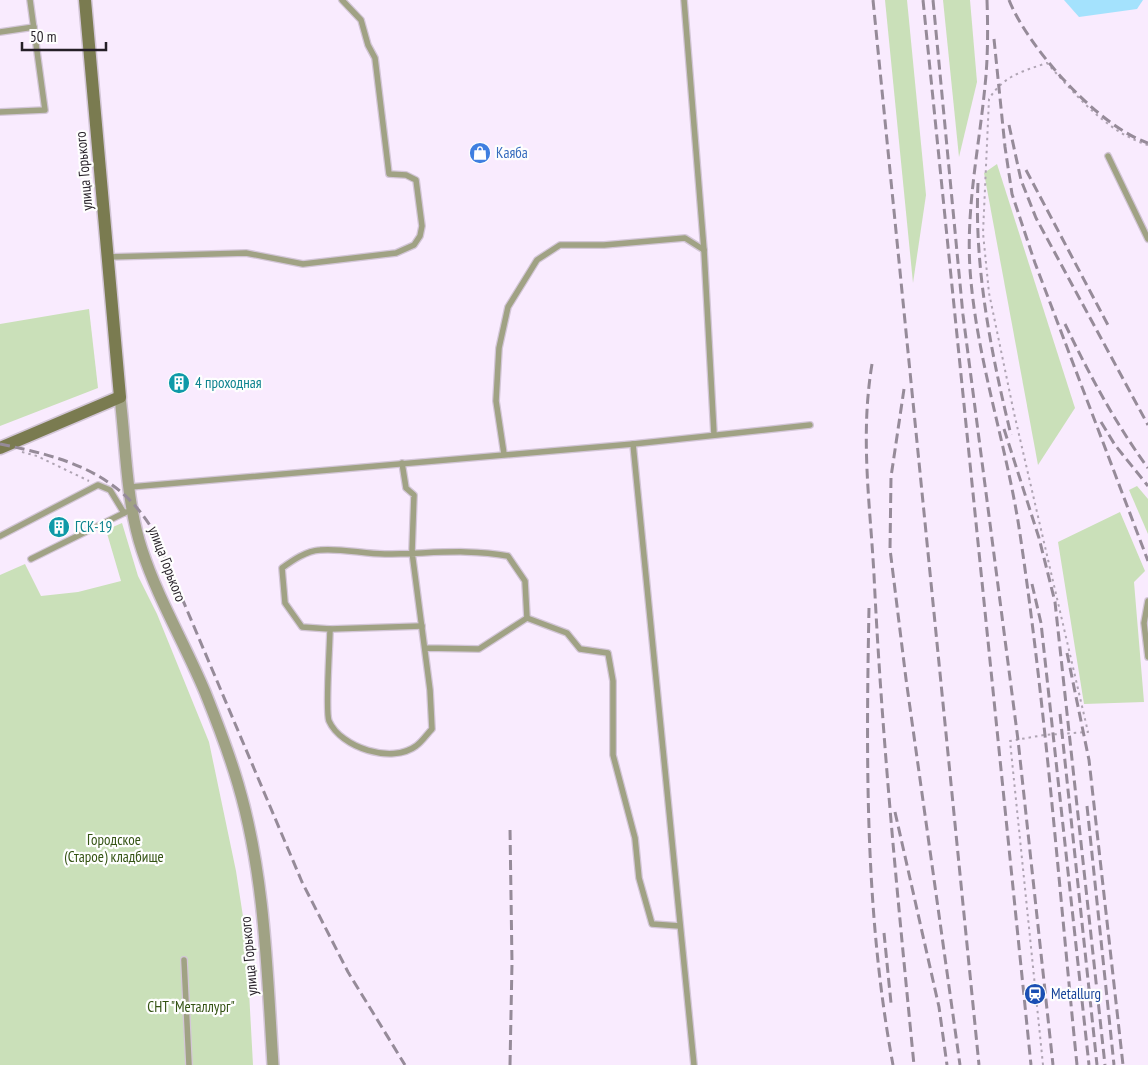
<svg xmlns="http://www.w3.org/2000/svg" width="1148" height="1065" viewBox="0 0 1148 1065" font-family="'PT Sans Narrow',sans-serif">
<rect width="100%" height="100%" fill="#f9ebfe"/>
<g fill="#cae0b9">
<path d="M885 0H907L926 195 913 283Z"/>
<path d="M943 0H970L977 82 959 157Z"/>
<path d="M997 164 1075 408 1038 465 984 173Z"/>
<path d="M89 309 98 388 0 426V324Z"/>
<path d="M1137 486 1148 499V534L1129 490Z"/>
<path d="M1120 512 1145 571 1134 582 1144 702 1084 704 1058 542Z"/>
<path d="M122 523 138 576 157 614 209 742 236 871 246 936 253 1065H0V575L25 564 41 596 78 592 121 581 106 530Z"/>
</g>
<path fill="#a4e2fd" d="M1064 0H1143L1137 9 1079 17Z"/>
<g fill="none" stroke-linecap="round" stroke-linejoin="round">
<g stroke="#d3c6d7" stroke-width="8">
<g id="lane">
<path d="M684 0 704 250 714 434"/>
<path d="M0 32 34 27"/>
<path d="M0 112 45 110 30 0"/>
<path d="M1108 156 1148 239"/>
<path d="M108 257 246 253 303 264 396 253 414 245 420 236 422 226 416 180 406 175 389 174 375 58 368 45 361 20 342 0"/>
<path d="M633 444 694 1065"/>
<path d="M504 454 496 401 499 348 508 307 537 260 560 245H604L685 238 704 250"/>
<path d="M402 463 406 488 414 495 412 552 430 690 432 729C427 734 422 742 416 746 392 764 341 748 329 721 325 712 330 644 330 629L302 627 285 603 282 568C293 560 306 551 320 550 341 548 364 554 385 554 426 554 468 548 508 556L525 581 527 618 479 649 425 648"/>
<path d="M130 487 633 444 810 425"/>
<path d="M0 536 98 485 110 490 124 513"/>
<path d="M31 559 126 512"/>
<path d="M1148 601 1144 623 1148 657"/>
<path d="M527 618 567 633 580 649 608 653 613 681V755L635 838 639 878 652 924 680 926"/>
<path d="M330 629 422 626"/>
<path d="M184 960 189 1065"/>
</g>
</g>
<g stroke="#d3c6d7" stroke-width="14">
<path id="street" d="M120 397C126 447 126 502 142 550 158 599 185 644 205 692 217 722 229 753 238 784 265 875 267 971 273 1065"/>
</g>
<g stroke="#d3c6d7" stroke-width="15">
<path id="secondary" d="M0 448 120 397 85 0"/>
</g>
<g stroke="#afa4b3" stroke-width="2" stroke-dasharray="2.5 4" stroke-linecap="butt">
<path d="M22 452 37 456 89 481"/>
<path d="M1043 1065 1010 741 1044 735 1088 732 1014 413 989 293 983 233 989 99C1003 76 1023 71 1047 63 1076 95 1106 132 1148 145"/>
</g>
<use href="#lane" stroke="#a0a284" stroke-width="5.5"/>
<use href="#street" stroke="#a0a284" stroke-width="11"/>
<use href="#secondary" stroke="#7a7b50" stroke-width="12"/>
<g stroke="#968b99" stroke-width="3" stroke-dasharray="10 5" stroke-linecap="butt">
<path d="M873 0 979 1065"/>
<path d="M923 0 1031 1065"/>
<path d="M933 0 963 315 1018 740 1053 1065"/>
<path d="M987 0C988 29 988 57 985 86 979 148 966 207 970 269 976 359 1007 445 1020 534 1046 710 1059 888 1077 1065"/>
<path d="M1009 0C1028 48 1099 127 1148 143"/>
<path d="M994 39 1005 147 1012 194 1035 263 1148 561"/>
<path d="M1009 125 1021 180 1036 218 1148 425"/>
<path d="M1026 170 1109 327"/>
<path d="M978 183C974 267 991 353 1011 435"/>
<path d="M1065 324C1089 374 1115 423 1148 468"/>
<path d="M872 364C860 437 870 502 874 575 882 740 898 901 914 1065"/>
<path d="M904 389 891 477 890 549 906 679 960 1065"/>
<path d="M1101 422 1115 445 1148 486"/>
<path d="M1004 429 1039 538 1055 602 1105 1065"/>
<path d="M0 444C64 457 119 472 154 532L302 882 348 972 405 1065"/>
<path d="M1032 584 1041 623 1089 1065"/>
<path d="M869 608C866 760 865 915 893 1065"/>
<path d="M1067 653 1089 760 1123 1065"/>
<path d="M1060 714 1097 1065"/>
<path d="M1087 806 1114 1065"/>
<path d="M895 812 939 1007 947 1065"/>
<path d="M884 933 891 1003"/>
<path d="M510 1065 512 963 510 828"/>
</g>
</g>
<defs>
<g id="shop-disc" transform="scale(1.125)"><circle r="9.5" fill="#3f7fe0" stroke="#fefefe"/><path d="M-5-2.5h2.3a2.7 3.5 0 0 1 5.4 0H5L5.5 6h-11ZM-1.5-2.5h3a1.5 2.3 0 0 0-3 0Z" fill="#fff"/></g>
<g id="building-disc" transform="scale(1.125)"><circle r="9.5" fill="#0f9aa8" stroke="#fefefe"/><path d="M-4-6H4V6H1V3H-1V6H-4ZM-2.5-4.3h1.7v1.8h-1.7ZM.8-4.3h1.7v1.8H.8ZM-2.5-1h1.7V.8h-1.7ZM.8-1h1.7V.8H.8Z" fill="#fff"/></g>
<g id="station-disc" transform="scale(1.125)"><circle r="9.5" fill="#1a4fb4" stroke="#fefefe"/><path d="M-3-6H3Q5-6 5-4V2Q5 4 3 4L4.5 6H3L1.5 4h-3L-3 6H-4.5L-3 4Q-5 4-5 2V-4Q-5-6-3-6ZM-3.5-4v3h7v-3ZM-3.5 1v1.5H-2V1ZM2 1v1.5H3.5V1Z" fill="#fff"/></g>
</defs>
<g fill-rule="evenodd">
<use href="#shop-disc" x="480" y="153"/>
<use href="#building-disc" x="179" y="383"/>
<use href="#building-disc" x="59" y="527"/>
<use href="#station-disc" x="1035" y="994"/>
</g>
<g text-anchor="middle" stroke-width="4.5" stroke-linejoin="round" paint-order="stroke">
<g font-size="15" fill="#366cbe" stroke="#fefefe" text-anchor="start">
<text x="496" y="158">Каяба</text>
</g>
<g font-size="15" fill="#251f27" stroke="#fefefe">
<text transform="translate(84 171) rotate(-95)" y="5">улица Горького</text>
<text transform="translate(167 564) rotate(69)" y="5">улица Горького</text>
<text transform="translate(249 956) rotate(-95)" y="5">улица Горького</text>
</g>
<g font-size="15" fill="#0d838f" stroke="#fefefe" text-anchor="start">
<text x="195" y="388">4 проходная</text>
<text x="75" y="532">ГСК-19</text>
</g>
<g font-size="15" fill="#345313" stroke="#fefefe">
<text x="114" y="845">Городское<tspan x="114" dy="17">(Старое) кладбище</tspan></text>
<text x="191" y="1012">СНТ "Металлург"</text>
</g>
<g font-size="15" fill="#164399" stroke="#fefefe" text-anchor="start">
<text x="1051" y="999">Metallurg</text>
</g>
</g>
<path d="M22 42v8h84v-8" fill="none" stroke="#251f27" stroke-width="2.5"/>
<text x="30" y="42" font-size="15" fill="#251f27" stroke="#fefefe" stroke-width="4" paint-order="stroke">50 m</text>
</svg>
